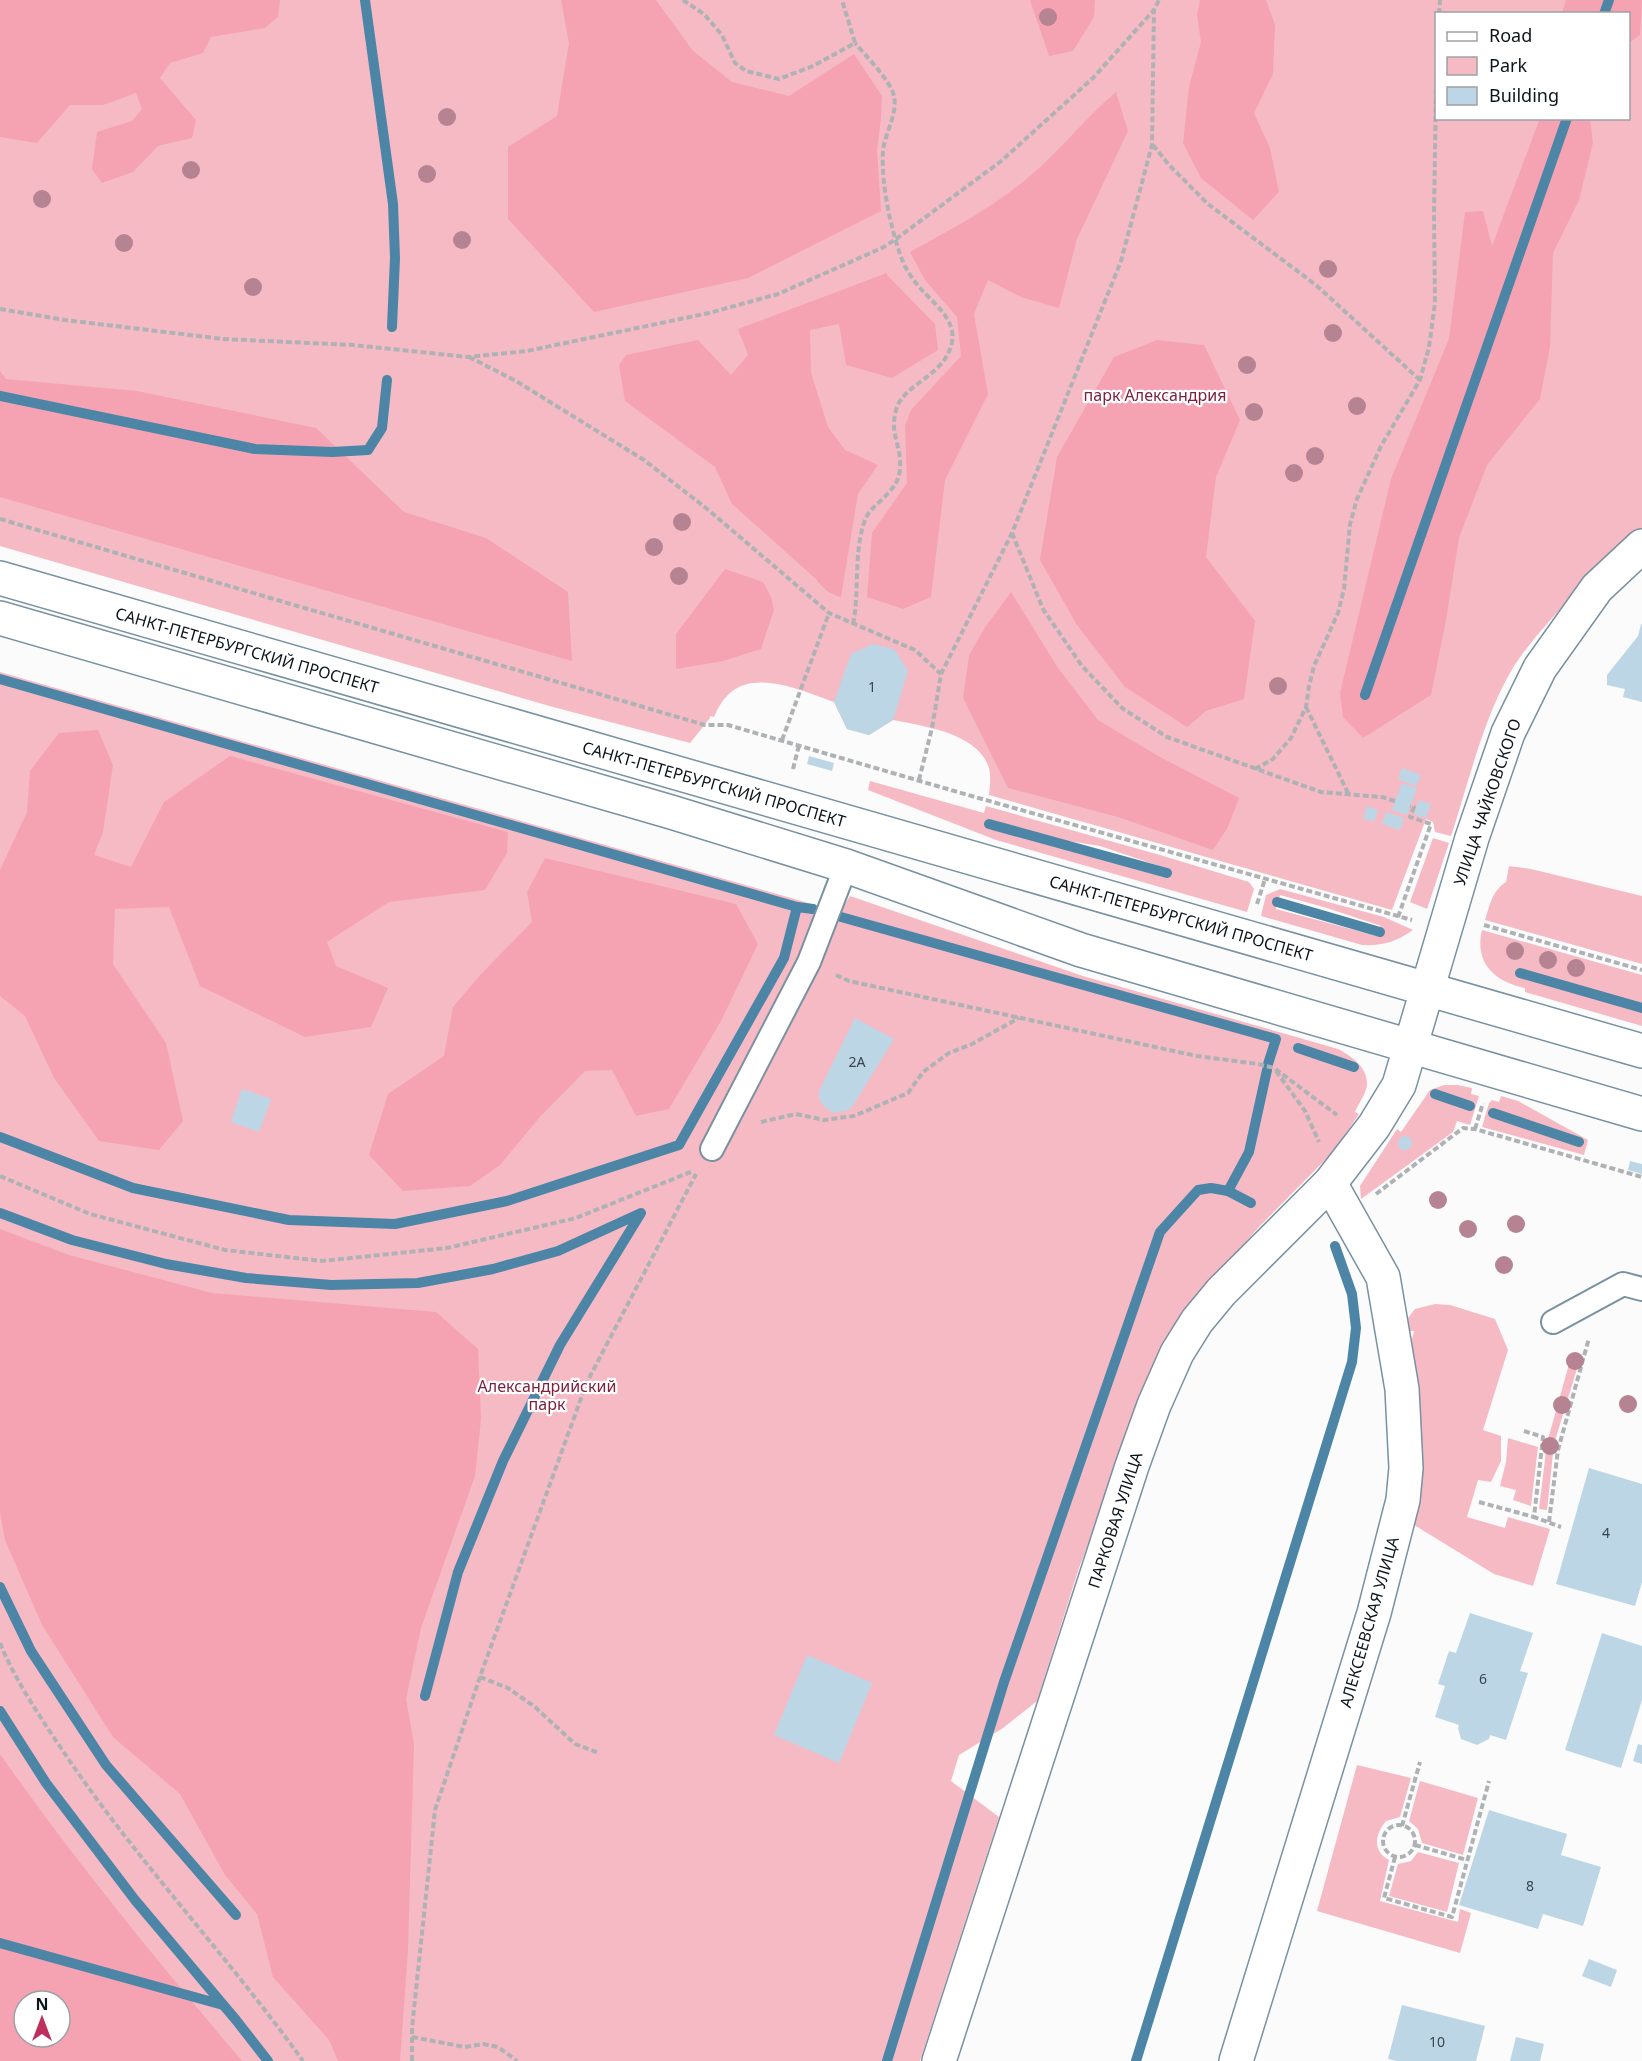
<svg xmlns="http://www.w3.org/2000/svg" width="1642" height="2061" viewBox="0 0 1642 2061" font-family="'Noto Sans',sans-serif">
<rect width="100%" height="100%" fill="#fbfbfb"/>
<g fill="#f6bac5" fill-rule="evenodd">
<path d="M0 0H1642V532C1600 569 1557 608 1523 653 1487 701 1470 779 1451 836L1435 832 1433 822 1426 819 1392 910 989 795C990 787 991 776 989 768 978 733 923 726 893 720L869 735 847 729 834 702C806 692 756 669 730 693 722 700 718 708 714 717L710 716V718L690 743 553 707 0 546ZM1436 14H1628V118H1436Z"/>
<path d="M0 672 840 912 850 896 1083 976 1338 1049C1351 1056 1368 1067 1367 1085 1366 1094 1358 1104 1355 1112L1359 1114 1334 1151 1258 1228 1185 1311 1163 1346 1079 1568 1037 1701 1003 1728 959 1755 951 1781 999 1817 920 2061H0ZM24 2001H60V2037H24Z"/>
<path d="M870 781 984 813 986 806 1160 855 1249 882 1254 889 1247 912 996 840 868 790ZM990 822 1049 838 1100 846 1168 869 1166 877 989 827Z"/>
<path d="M1433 838 1449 843 1427 909 1410 902Z"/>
<path d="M1509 866 1531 869 1642 896V964L1485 920C1490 905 1492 891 1506 882Z"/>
<path d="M1280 889 1384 917 1413 930C1396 942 1382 946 1362 945L1261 916 1266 895ZM1280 895 1327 908 1381 926 1377 936 1276 909Z"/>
<path d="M1482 930 1642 975V1007L1521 972 1519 974 1642 1010V1026L1525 992V988C1495 982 1474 963 1482 930Z"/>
<path d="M1444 1085H1457L1472 1088 1471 1094 1479 1096 1470 1125 1457 1121 1453 1132 1361 1199 1360 1186 1397 1129 1401 1132 1430 1090Z"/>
<path d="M1501 1096 1518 1101 1588 1140 1584 1155 1482 1127 1489 1103 1492 1100 1499 1102ZM1494 1111 1579 1140 1578 1144 1492 1116Z"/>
<path d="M1435 1304 1450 1305 1495 1319 1508 1350 1483 1430 1501 1436V1461L1491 1482 1478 1480 1467 1517 1505 1528 1508 1517 1550 1529 1533 1586 1494 1574 1411 1523 1419 1469 1420 1417 1408 1356 1414 1331H1409L1408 1318 1415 1309Z"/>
<path d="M1571 1357 1580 1359 1554 1444 1547 1510 1539 1509 1547 1443Z"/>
<path d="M1508 1438 1538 1447 1531 1506 1513 1500 1516 1490 1500 1486 1506 1462Z"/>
<path d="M1357 1765 1411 1778 1400 1817 1386 1821C1375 1834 1372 1851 1389 1860L1380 1901 1458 1922 1460 1909 1471 1913 1460 1953 1317 1911Z"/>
<path d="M1420 1781 1478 1798 1463 1855 1422 1843 1418 1829 1409 1821Z"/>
<path d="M1418 1852 1459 1863 1447 1912 1389 1896 1398 1864 1411 1861Z"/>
</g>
<g fill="#f5a3b3" fill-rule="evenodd">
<path d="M0 0H280L278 17 265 28 211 37 203 53 170 63 160 78 196 120 192 138 158 146 133 172 102 183 92 169 97 132 132 121 142 109 136 93 103 105H70L37 143 0 137Z"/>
<path d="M561 0H656L693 51 732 82 789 96 854 54 882 96 881 119 877 150 881 211 748 278 594 312 508 219V147L557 116 569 43Z"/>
<path d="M1030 0H1095L1094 17 1073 51 1049 56Z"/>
<path d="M1200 0H1266L1275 25 1273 74 1254 113 1270 148 1279 192 1253 220 1201 178 1183 143 1189 87 1201 42 1197 15Z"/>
<path d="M1566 0H1642L1640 35 1629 43 1628 14 1562 13Z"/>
<path d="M1116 92 1128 131 1077 239 1059 308 1021 297 988 280 974 314 988 394 945 480 931 597 903 609 867 597 872 533 907 483 905 426 911 410 961 356 957 317 925 280 910 252C952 229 994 207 1030 176 1061 150 1085 118 1116 92Z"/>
<path d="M1540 118 1590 119 1593 143 1579 200 1553 253 1550 347 1540 399 1487 465 1459 538 1446 620 1431 695 1363 738 1343 717 1340 693 1391 479 1449 339 1465 212 1483 211 1492 246Z"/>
<path d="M887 273V275L935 324 938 350 892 378 846 365 839 324 810 330 811 373 828 427 845 450 878 465 858 494 841 597C831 595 822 588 816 579L732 504 715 467 625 401 619 365 626 355 698 340 731 375 748 355 738 329Z"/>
<path d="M1157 340 1204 345 1240 420 1216 477 1206 557 1255 621 1244 699 1206 711 1187 727 1125 687 1077 625 1040 560 1057 457 1114 357Z"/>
<path d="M0 371 6 379 137 391 316 428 404 512 486 538 568 592 572 661 0 497Z"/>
<path d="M725 569 763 582 771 597 774 610 761 649 723 661 676 669V634Z"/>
<path d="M1011 592 1058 668 1098 720 1160 757 1239 798 1228 827 1213 850 1118 817 1008 788 963 698 969 655 986 626Z"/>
<path d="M98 730 113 765 103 832 94 855 131 867 164 802 230 756 508 832 507 853 485 890 389 902 327 942 336 966 388 988 371 1027 305 1037 200 986 169 907 115 909 113 964 166 1043 183 1121 159 1150 99 1141 54 1078 25 1016 0 996V870L27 812 30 771 59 733Z"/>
<path d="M545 858 736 904 758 944 721 1021 669 1109 636 1116 612 1070 585 1071 539 1118 500 1165 470 1186 403 1191 369 1155 388 1094 444 1056 453 1007 481 974 532 922 527 892Z"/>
<path d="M0 1229 69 1255 212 1293 436 1312 478 1349 481 1419 475 1476 421 1628 406 1699 414 1744 408 1950 400 2061H338L329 2040 273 1977 257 1914 225 1875 180 1794 113 1737 42 1625 5 1540 0 1512Z"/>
<path d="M0 1754C75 1861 158 1962 242 2061H0ZM24 2001H60V2037H24Z"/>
</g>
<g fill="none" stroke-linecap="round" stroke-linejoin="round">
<g stroke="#4c85a5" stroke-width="10">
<path d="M365 0 393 204 395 258 392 327"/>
<path d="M1604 14 1609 0"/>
<path d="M0 396 255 449 332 452 368 450 382 428 387 380"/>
<path d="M0 679 797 907 813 909"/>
<path d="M1365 695 1567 118"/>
<path d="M989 824 1167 873"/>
<path d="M1277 902 1380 932"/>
<path d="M841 917 1276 1039 1268 1064"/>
<path d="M1520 973 1642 1008"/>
<path d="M1298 1048 1354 1067"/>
<path d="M1435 1094 1470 1106"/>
<path d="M1493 1113 1579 1142"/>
<path d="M0 1137 133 1188 289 1220 395 1224 507 1201 679 1145 784 958 797 907"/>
<path d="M1228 1191 1251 1203"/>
<path d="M0 1213 72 1240 166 1264 246 1278 331 1285 418 1283 493 1269 558 1251 641 1213 560 1345 503 1461 458 1572 425 1696"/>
<path d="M0 1587 31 1651 106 1765 236 1915"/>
<path d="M0 1711 46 1783 135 1900 236 2020 268 2061"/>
<path d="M0 1943 223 2005"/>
<path d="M887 2061 1004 1682 1160 1232 1198 1190 1211 1188 1228 1191 1249 1152 1267 1070"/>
<path d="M1136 2061 1352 1362 1356 1328 1352 1294 1335 1246"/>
</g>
</g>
<g fill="#bcd6e6">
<path d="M1641 624H1642V702L1623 697 1625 689 1607 685V675L1638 636Z"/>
<path d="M873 644 894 649 908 671 893 720 869 735 847 729 834 702 851 654Z"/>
<path d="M809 756 834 763 832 771 807 764Z"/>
<path d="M1402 768 1421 775 1416 786 1398 779Z"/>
<path d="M1402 783 1417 788 1407 815 1392 810Z"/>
<path d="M1419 800 1431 804 1426 818 1414 814Z"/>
<path d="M1367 806 1378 810 1374 822 1363 818Z"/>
<path d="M1386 812 1404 818 1400 830 1382 824Z"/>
<path d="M855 1018 894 1039 854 1104 849 1110 834 1113 827 1109 822 1104 819 1098V1091Z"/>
<path d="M242 1089 271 1099 259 1132 231 1122Z"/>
<circle cx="1405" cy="1143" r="7"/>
<path d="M1630 1161 1642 1164V1174L1628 1170Z"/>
<path d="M1589 1468 1642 1484V1582L1635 1606 1556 1584Z"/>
<path d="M1470 1613 1533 1633 1520 1671 1528 1673 1506 1740 1490 1735 1489 1739 1477 1745 1461 1739 1458 1728 1459 1725 1435 1717 1445 1686 1438 1684 1449 1651 1456 1653Z"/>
<path d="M1602 1633 1642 1646V1700L1621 1768 1565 1750Z"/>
<path d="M807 1655 872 1683 839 1763 774 1735Z"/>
<path d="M1638 1744 1642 1745V1764L1633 1761Z"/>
<path d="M1489 1810 1567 1834 1561 1855 1601 1867 1583 1926 1543 1914 1538 1929 1459 1905Z"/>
<path d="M1589 1959 1617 1970 1611 1987 1582 1976Z"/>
<path d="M1402 2005 1485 2026 1476 2061H1397L1388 2059Z"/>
<path d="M1516 2037 1544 2044 1540 2061H1510Z"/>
</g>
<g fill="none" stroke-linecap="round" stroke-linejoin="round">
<g stroke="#7991a0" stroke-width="26">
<g id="service">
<path d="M712 1149 809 962 846 866"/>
<path d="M1553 1322 1623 1284 1642 1289"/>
</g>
</g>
<g stroke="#7991a0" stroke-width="36">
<g id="minor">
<path d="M939 2061 1132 1466 1154 1405 1177 1353 1197 1321 1221 1292 1330 1183 1374 1126 1399 1085 1472 838 1508 733 1540 668 1597 588 1642 546"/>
<path d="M1236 2061 1374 1613 1403 1500 1406 1468 1402 1389 1383 1277 1330 1183"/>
</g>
</g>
<g stroke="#7991a0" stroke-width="36">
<g id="primary">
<path d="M0 578 1642 1051"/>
<path d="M0 618 671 812 846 866 1081 950 1642 1114"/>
</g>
</g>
<g stroke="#afb2b4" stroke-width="4" stroke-dasharray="6 3" stroke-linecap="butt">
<path d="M683 0 704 14 722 35 735 63 746 71 779 79 813 66 855 43 842 0"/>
<path d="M1439 14 1440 0"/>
<path d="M1153 145 1169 165 1208 204 1316 285 1420 380"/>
<path d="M0 309 65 320 223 339 353 345 468 357 527 351 709 313 778 294 882 248 896 239 1000 162 1093 78 1154 10"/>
<path d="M469 357 516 381 644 460 706 508 829 613 915 650 941 674"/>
<path d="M0 519 705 725H728L968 795 1412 920"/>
<path d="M1012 533 1043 609 1082 666 1122 708 1167 737 1321 792 1382 797 1395 801"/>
<path d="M853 624C860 590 853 553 865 520 871 503 898 494 900 469 902 445 888 433 897 407 906 383 946 375 952 342 956 319 934 304 921 289 912 279 904 267 900 254 890 225 881 182 883 151 885 131 901 110 892 90 884 74 866 56 855 43"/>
<path d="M1306 707 1349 795"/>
<path d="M782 740 829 613"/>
<path d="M793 769 799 745"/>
<path d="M1255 769 1273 759 1291 738 1306 707 1309 686 1314 666 1338 613 1344 589 1350 524 1357 499 1381 446 1420 380 1429 347 1435 303 1434 214 1436 90"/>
<path d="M919 780 932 728 941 674 1012 533 1121 261 1152 145 1154 10 1159 0"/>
<path d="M1257 904 1265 879"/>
<path d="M1398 917 1431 824 1410 817 1414 807 1410 806"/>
<path d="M1484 925 1642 970"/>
<path d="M836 975 849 981 1197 1056 1258 1064 1274 1068 1337 1115"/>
<path d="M1276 1071 1305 1111 1319 1142"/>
<path d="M761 1122 796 1114 824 1120 854 1116 908 1093 923 1072 949 1053 972 1044 1019 1018"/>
<path d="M1475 1129 1483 1103"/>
<path d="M0 1176 90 1214 225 1250 322 1261 447 1248 576 1218 693 1171"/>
<path d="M1376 1194 1463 1128 1475 1129 1642 1177"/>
<path d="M1524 1431 1543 1437 1534 1517 1561 1527"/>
<path d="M1479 1502 1534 1517"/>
<path d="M1549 1522 1558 1450 1589 1338"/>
<path d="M0 1643C16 1683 45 1724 69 1760 141 1865 229 1958 303 2061"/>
<path d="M480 1677 508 1688 535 1707 575 1744 599 1753"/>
<circle cx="1399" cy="1841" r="16"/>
<path d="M1402 1826 1420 1762"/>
<path d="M1415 1845 1467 1860"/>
<path d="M1395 1857 1384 1898 1452 1917 1489 1781"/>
<path d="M412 2037 465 2047 483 2044 498 2047 517 2061"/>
<path d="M412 2061V2028L435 1810 482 1671 587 1382 696 1174"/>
</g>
<use href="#service" stroke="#fff" stroke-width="22"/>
<use href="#minor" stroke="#fff" stroke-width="33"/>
<use href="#primary" stroke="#fff" stroke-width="33"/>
</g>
<g fill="#b68392">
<circle cx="1048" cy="17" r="9"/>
<circle cx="447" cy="117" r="9"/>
<circle cx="191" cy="170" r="9"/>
<circle cx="427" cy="174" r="9"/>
<circle cx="42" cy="199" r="9"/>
<circle cx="462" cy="240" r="9"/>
<circle cx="124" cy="243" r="9"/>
<circle cx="1328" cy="269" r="9"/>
<circle cx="253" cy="287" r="9"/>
<circle cx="1333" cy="333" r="9"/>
<circle cx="1247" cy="365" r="9"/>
<circle cx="1357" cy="406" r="9"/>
<circle cx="1254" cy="412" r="9"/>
<circle cx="1315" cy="456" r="9"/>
<circle cx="1294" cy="473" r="9"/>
<circle cx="682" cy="522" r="9"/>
<circle cx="654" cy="547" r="9"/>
<circle cx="679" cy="576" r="9"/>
<circle cx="1278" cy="686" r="9"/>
<circle cx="1515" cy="951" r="9"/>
<circle cx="1548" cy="960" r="9"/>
<circle cx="1576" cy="968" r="9"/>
<circle cx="1438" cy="1200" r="9"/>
<circle cx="1516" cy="1224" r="9"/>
<circle cx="1468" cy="1229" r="9"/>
<circle cx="1504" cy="1265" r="9"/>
<circle cx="1575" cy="1361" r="9"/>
<circle cx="1628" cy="1404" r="9"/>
<circle cx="1562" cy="1405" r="9"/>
<circle cx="1550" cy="1446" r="9"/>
</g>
<g text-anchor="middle" stroke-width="4.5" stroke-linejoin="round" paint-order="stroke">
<g font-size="14" fill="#38454e">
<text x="872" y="692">1</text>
<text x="857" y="1067">2А</text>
<text x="1606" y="1538">4</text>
<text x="1483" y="1684">6</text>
<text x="1530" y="1891">8</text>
<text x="1437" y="2047">10</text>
</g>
<g font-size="16" fill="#7e213d" stroke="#fff">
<text x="1155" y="401">парк Александрия</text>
<text x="547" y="1392">Александрийский<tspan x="547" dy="18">парк</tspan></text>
</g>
<g font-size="16" fill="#0c151b" stroke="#fff">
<text transform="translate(247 650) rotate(16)" y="6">САНКТ-ПЕТЕРБУРГСКИЙ ПРОСПЕКТ</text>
<text transform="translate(714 784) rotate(16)" y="6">САНКТ-ПЕТЕРБУРГСКИЙ ПРОСПЕКТ</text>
<text transform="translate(1487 802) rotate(-71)" y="6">УЛИЦА ЧАЙКОВСКОГО</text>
<text transform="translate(1181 918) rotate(16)" y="6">САНКТ-ПЕТЕРБУРГСКИЙ ПРОСПЕКТ</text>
<text transform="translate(1115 1520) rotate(-72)" y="6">ПАРКОВАЯ УЛИЦА</text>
<text transform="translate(1369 1622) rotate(-74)" y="6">АЛЕКСЕЕВСКАЯ УЛИЦА</text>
</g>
</g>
<rect x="1435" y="12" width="195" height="108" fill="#ffffff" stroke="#9ea1a4" stroke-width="1.5"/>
<rect x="1447" y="32" width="30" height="9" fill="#ffffff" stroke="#9ea1a4" stroke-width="1.5"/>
<text x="1489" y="42" font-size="18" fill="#0c151b">Road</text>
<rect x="1447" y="57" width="30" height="18" fill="#f6bac5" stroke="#9ea1a4" stroke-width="1.5"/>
<text x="1489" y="72" font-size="18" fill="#0c151b">Park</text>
<rect x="1447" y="87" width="30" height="18" fill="#bcd6e6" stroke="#9ea1a4" stroke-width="1.5"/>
<text x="1489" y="102" font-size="18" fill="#0c151b">Building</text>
<g transform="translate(42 2019)"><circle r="28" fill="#ffffff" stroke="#9ea1a4" stroke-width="1.5"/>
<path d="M0-4.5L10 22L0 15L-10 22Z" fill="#be2f5d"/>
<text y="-9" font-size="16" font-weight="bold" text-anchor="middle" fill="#0c151b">N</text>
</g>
</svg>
